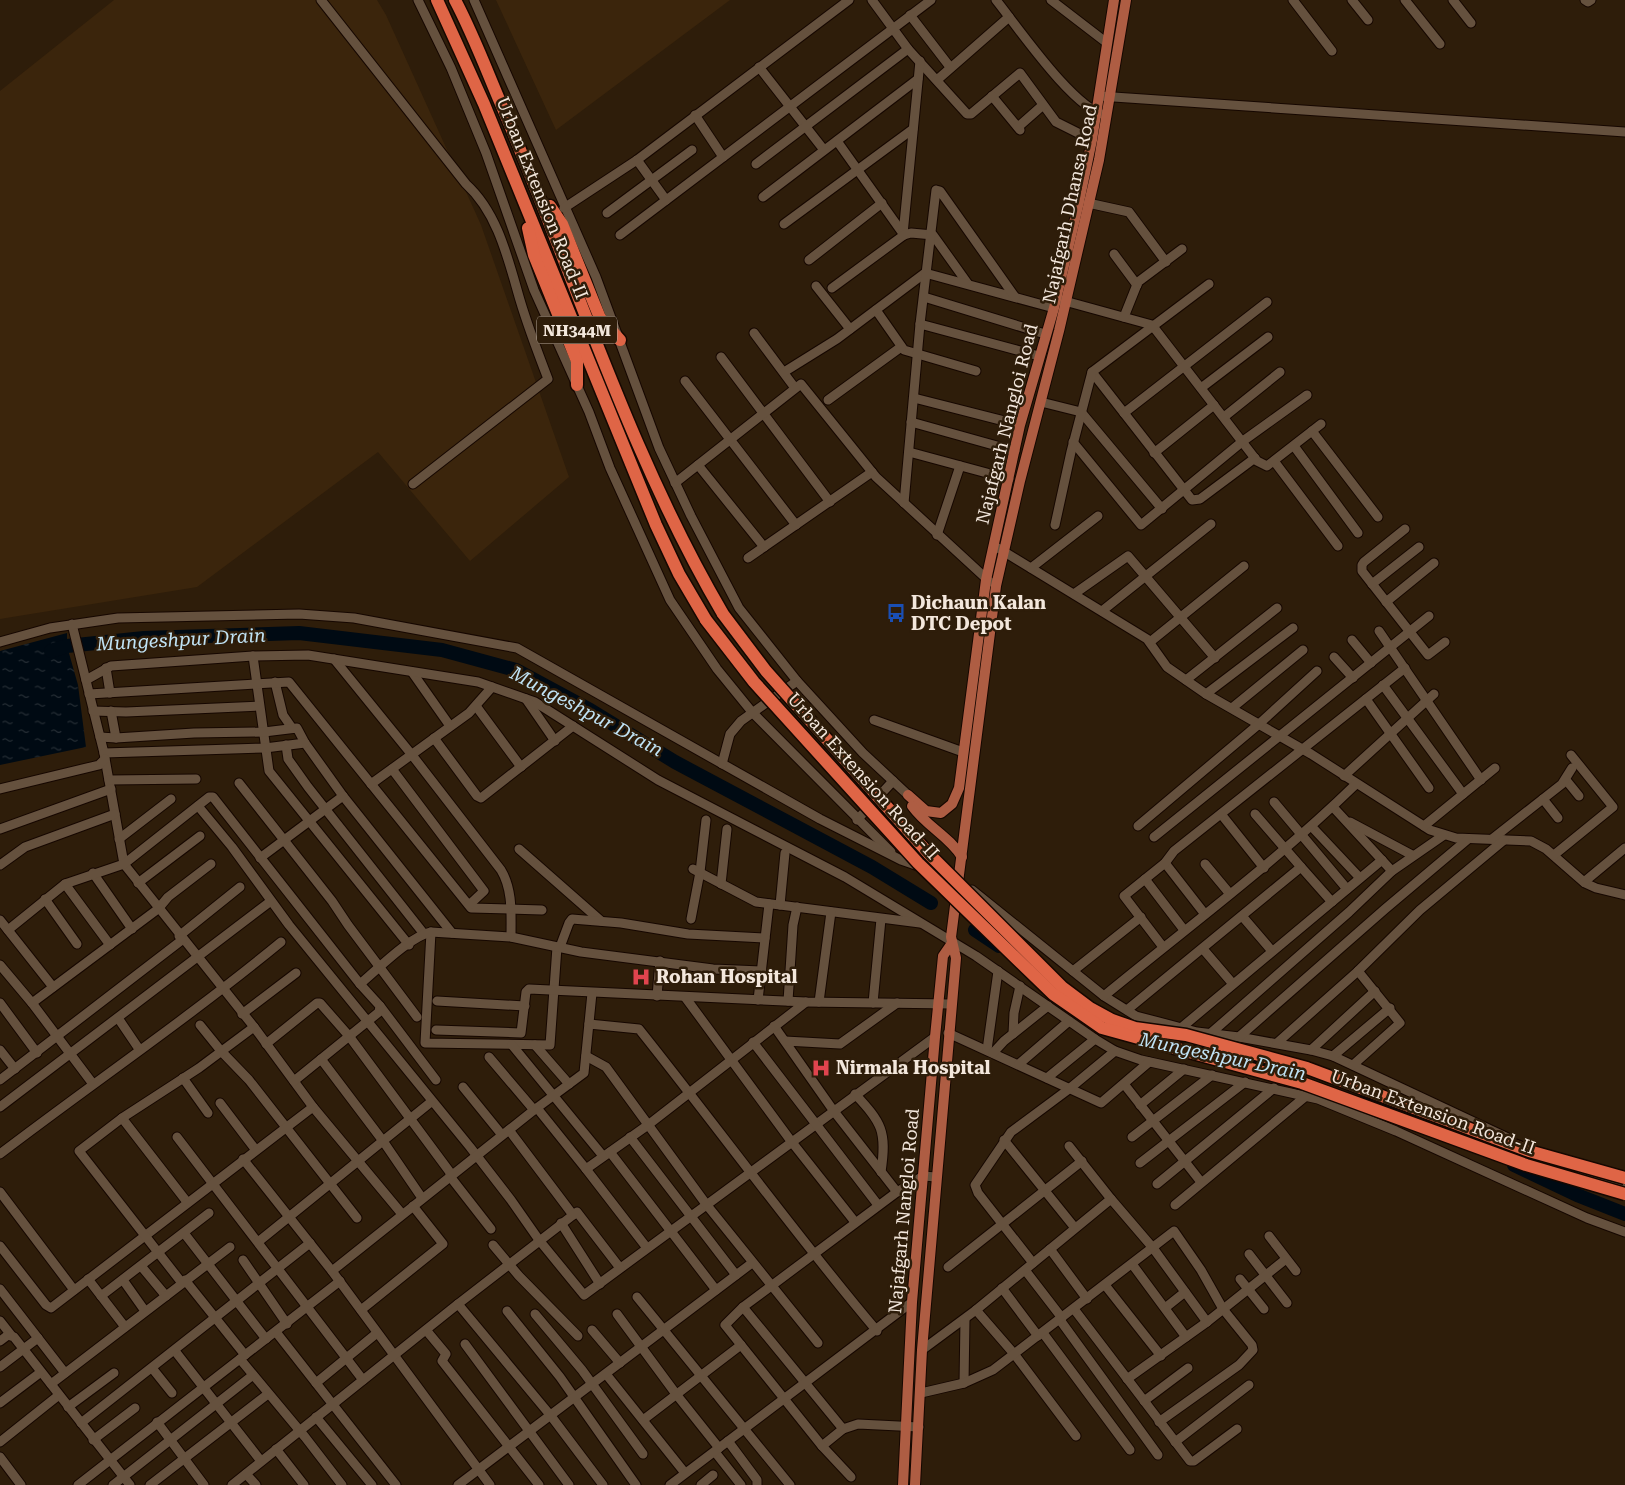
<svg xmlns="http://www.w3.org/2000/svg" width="1625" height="1485" viewBox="0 0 1625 1485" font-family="'Roboto Serif',serif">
<defs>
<pattern id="water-ripples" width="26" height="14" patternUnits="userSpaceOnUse" patternTransform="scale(1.25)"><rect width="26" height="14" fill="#000a13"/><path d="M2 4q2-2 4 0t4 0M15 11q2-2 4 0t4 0" fill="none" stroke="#262e35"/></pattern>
</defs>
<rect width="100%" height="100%" fill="#2e1d0a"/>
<g fill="#3b250c">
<path d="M114 0H377L386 15 481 225 569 477 470 561 378 452 197 587 0 619V91Z"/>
<path d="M496 0H730L556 130Z"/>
</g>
<path fill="url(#water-ripples)" d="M67 633V646L78 685 86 747 0 765V651Z"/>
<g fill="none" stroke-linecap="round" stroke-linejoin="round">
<g stroke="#000a13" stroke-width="14">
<path d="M51 651 67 646 144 638 299 633 442 650 516 670 590 710 675 762 872 867 931 903"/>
<path d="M975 930 999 946"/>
<path d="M1199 1050 1269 1062"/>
<path d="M1367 1095 1422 1122"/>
<path d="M1514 1165 1577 1195 1625 1214"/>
</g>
<g stroke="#160700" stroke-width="11">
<g id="minor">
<path d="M321 0 466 184C498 213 508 259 520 300 528 327 538 353 548 379L413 484"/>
<path d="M418 0 451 68 486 153 534 290 589 412 610 468 670 600 717 669 752 712 891 852"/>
<path d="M474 0 596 277 659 448 691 516 739 608 797 681 863 753 908 795"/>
<path d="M872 0 908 49 967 114H971L1020 73 1056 122 1092 140"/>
<path d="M996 0C1017 26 1075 111 1106 115"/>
<path d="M1051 0 1107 43"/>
<path d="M1293 0 1332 51"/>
<path d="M1352 0 1368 20"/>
<path d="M1405 0 1440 44"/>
<path d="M1453 0 1471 23"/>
<path d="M1585 0 1588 2 1591 0"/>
<path d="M910 15 950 67"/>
<path d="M759 67 824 150"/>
<path d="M937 80 1009 17"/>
<path d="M992 96 1020 130"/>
<path d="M1099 96 1625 132"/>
<path d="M695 115 723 157"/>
<path d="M1018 127 1043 105"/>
<path d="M837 141 904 235"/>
<path d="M637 160 666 200"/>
<path d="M756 164 908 49"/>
<path d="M763 197 918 79"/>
<path d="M1088 203 1129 212 1166 262"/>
<path d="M564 208 637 160 849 0"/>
<path d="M607 213 692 150"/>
<path d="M784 224 913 129"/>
<path d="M903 234 920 61"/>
<path d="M620 235 931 0"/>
<path d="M1114 254 1137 285"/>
<path d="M809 260 882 203"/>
<path d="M816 286 850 329"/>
<path d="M832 288 904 235 911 233 933 235 968 284"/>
<path d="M924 297 1045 334"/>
<path d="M1061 300 1152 325 1257 461 1267 466 1321 424"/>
<path d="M876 310 904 350 976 371"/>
<path d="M1124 317 1138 282 1182 249"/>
<path d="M920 324 1039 356"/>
<path d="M754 333 795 388"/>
<path d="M721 357 830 502"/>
<path d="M784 372 837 339 925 273 1054 308"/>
<path d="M1092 372 1192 500 1200 499 1255 458"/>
<path d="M685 381 796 525"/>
<path d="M1201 388 1268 337"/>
<path d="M914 398 1020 425"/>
<path d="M828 400 901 347"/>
<path d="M1041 402 1081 412 1162 509"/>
<path d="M1124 413 1267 302"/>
<path d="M1224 417 1280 372"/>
<path d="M911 422 1015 451"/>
<path d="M1312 431 1378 517"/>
<path d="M1073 442 1141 525 1243 441 1307 395"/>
<path d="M1294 446 1358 533"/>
<path d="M909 452 1009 479"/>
<path d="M1154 453 1214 405"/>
<path d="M1274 461 1338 546"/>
<path d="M698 465 764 547"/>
<path d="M675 483 801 384 876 477 990 582"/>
<path d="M904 503 920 324 936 190 940 191 1015 297"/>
<path d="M1055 525 1071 452 1092 372 1209 284"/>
<path d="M1405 529 1364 562 1362 565V571L1428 655 1445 642"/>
<path d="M937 535 960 466"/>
<path d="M998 548 1147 639 1167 667 1206 694 1311 754 1430 830 1456 838 1531 841 1546 849 1585 883 1596 888 1625 895"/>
<path d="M748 558 872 472"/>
<path d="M1031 568 1098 516"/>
<path d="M1372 584 1419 547"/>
<path d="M1074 594 1128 556 1215 658"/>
<path d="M1386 602 1434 563"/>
<path d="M1102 611 1211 524"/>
<path d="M72 624 104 753 124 864 254 1027 313 1107 402 1214"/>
<path d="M1379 631 1481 780"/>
<path d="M1352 640 1371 663"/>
<path d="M0 642 50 628 118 618 299 614 354 618 517 648 820 819 901 860 950 877"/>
<path d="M1150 642 1244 566"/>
<path d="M253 656 269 771 409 945"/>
<path d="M1334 657 1353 678"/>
<path d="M334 659 412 755 501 870C513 890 511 914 511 937"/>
<path d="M106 668 110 693"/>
<path d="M412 672 450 726"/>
<path d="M86 680 111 666 253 656 308 655 478 682 535 702 658 780 845 877 976 956 1095 1039 1115 1051 1141 1060 1318 1099 1396 1131 1587 1218 1625 1232"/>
<path d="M1186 680 1277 608"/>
<path d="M275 682 283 715 292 728"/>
<path d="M1383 685 1463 794"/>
<path d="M89 694 289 682 471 908 542 910"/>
<path d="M1206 694 1293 628"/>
<path d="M526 699 555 741"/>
<path d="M1366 699 1429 788"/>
<path d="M476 706 521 767"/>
<path d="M1232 708 1303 650"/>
<path d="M93 711 126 712 259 706"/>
<path d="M111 711 116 738"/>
<path d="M874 720 963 752"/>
<path d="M100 737 116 738 194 733 264 732 297 728 305 743 343 796 452 933"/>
<path d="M434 738 477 796 481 798 573 726"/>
<path d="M286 745 288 759 308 787 424 934"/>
<path d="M104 753 265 748 305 743"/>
<path d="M722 764 730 734 741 721 797 681"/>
<path d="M392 769 484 891 469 905"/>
<path d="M1344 776 1434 694"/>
<path d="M109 780 196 779"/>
<path d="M1566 780 1579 796"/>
<path d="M239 783 332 901 348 925 417 1017"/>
<path d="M371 784 469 713 492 687"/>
<path d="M0 789 99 765 105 759"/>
<path d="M1543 799 1558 818"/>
<path d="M1274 802 1347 889"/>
<path d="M198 806 232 847 289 925 470 1147 511 1200 539 1240 584 1295 935 1037"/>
<path d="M1333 807 1392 871"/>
<path d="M1221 814 1264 868"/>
<path d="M857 820 893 781"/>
<path d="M1350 822 1412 855"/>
<path d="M1138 826 1259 724 1317 671"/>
<path d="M1424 826 1495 768"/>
<path d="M1312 827 1360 878"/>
<path d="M0 829 111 789"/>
<path d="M1154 837 1429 616"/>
<path d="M119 839 171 799"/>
<path d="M1492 839 1562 784 1572 768"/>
<path d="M519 849 601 921"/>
<path d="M1554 855 1613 807 1571 755"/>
<path d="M260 858 343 796"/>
<path d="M1165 863 1204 913"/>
<path d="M1205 864 1230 894"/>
<path d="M0 865 25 847 115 814"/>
<path d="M1301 867 1332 902"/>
<path d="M693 869 756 902 920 923"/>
<path d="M93 873 132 929"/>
<path d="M1145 879 1184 930"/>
<path d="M1584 882 1625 848"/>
<path d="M138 883 200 836"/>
<path d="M65 884 110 945"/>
<path d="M721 884 727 829"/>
<path d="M972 890 1104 996 1136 1016 1197 1032 1239 1037 1311 1050 1333 1056 1508 1138"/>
<path d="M45 899 77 944"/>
<path d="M780 905 785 853"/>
<path d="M1242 916 1272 951"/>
<path d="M691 919 700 872 706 820"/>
<path d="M0 920 53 987"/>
<path d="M8 930 65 884 124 864 209 797H213L360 984 380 1006 379 1012 294 1081"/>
<path d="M431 932 425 1043 550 1045 557 947"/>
<path d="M179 936 240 887"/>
<path d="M560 947 569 923 572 919 621 923 688 934 765 938"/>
<path d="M1163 947 1124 896 1165 863 1174 851 1405 668"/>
<path d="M1203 949 1233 984"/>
<path d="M0 965 32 1003 93 1084"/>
<path d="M1073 971 1141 917"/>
<path d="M360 984C378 969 409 937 431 932L511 937 581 952 713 969 761 971"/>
<path d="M657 996 660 961"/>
<path d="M1104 996C1189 926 1277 861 1356 784"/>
<path d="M685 997 791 1141 855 1222"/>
<path d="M758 1000 769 904"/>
<path d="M437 1001 525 1006"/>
<path d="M788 1001 793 925 797 907"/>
<path d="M819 1002 831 912"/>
<path d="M0 1003 37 1053"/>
<path d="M32 1003 158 909 168 897 211 864"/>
<path d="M873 1003 881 919"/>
<path d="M380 1006 436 1080"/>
<path d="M1127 1010 1301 867 1255 814"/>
<path d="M242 1014 296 973"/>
<path d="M118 1018 139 1049"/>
<path d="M589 1024 639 1029C719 1129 794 1233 877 1331"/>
<path d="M200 1025 221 1051 249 1080 357 1218"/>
<path d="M774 1026 833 1110 897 1192"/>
<path d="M1181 1028 1382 860"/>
<path d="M436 1030 521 1033 526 992 529 989 806 1002 951 1004"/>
<path d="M948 1033 1101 1103 1149 1062"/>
<path d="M1211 1033 1349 912 1392 871 1444 835"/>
<path d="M1013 1034 1014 1013 1020 986"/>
<path d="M1239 1037 1385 909 1468 839"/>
<path d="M785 1041 840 1044 897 1003"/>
<path d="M753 1042 878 1205"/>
<path d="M1277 1043 1358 971 1420 910 1504 840"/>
<path d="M266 1044 317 1003H320L349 1036 449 1171 452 1179 491 1229"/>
<path d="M512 1045 603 1156"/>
<path d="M535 1045 569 1084"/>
<path d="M0 1050 15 1069"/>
<path d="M987 1050 998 971"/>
<path d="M1311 1050 1375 991"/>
<path d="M993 1053 1004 1041 1048 1006"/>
<path d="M586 1056 606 1067 706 1204 818 1343"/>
<path d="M1333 1056 1390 1008"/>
<path d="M489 1057 534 1110"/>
<path d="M321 1059 383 1141 422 1198"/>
<path d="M1019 1064 1069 1021"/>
<path d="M1353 1065 1400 1023 1358 971"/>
<path d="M183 1078 208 1113"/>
<path d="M1047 1078 1095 1039"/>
<path d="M0 1080 182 940"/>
<path d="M1124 1084 1201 1182"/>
<path d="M463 1087 502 1135"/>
<path d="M855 1094C882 1123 887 1131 881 1172"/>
<path d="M220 1103 255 1149"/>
<path d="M1140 1105 1184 1069"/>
<path d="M0 1107 271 901"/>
<path d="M537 1108 586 1169 648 1125 806 1002"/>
<path d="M122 1118 187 1202"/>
<path d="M509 1130 573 1215"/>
<path d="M177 1137 363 1380"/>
<path d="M630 1137 736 1275"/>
<path d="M1132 1137 1212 1075"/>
<path d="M1004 1140 1075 1228"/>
<path d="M1069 1146 1111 1199"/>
<path d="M610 1152 716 1290"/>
<path d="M0 1154C93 1083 190 1017 281 942"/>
<path d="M243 1159 332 1271 490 1485"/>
<path d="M1140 1163 1245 1082"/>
<path d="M586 1169 647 1248"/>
<path d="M1582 1171 1622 1188"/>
<path d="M1157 1184 1274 1088"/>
<path d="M0 1192 74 1290"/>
<path d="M1175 1205 1306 1096"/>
<path d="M561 1223 600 1284"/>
<path d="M184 1233 266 1339"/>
<path d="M1269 1236 1296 1271"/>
<path d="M258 1242 431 1102"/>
<path d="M493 1245 519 1276 578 1336"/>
<path d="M0 1246 46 1305 51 1308 313 1107"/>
<path d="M1050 1249 1087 1299"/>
<path d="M1249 1254 1287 1303"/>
<path d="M243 1260 287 1324"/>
<path d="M1033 1263 978 1193 975 1185 1011 1132 1069 1089 1115 1051"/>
<path d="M1132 1264 1186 1337"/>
<path d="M141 1266 166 1296"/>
<path d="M948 1267 1082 1161"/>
<path d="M1025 1270 1062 1318"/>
<path d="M332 1271 534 1110 584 1073 592 993"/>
<path d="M88 1279 125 1327"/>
<path d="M1240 1279 1264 1309"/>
<path d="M123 1280 145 1311"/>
<path d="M185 1280 245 1355"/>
<path d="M182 1283 79 1151 122 1118 199 1068 254 1027"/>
<path d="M1105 1285 1161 1356"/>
<path d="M1002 1288 1038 1336"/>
<path d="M0 1289 65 1373"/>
<path d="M101 1296 209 1213"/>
<path d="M637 1297 790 1485"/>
<path d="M458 1304 577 1212 620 1268"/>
<path d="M743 1307 843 1429 858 1424 919 1427"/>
<path d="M1165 1308 1185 1292"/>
<path d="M1074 1309 1190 1461H1194L1237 1429"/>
<path d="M361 1310 443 1244 413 1206"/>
<path d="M976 1310 1015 1355 1076 1436"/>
<path d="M507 1311 560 1377 636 1485"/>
<path d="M535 1314 582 1370 643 1454"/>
<path d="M617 1314 676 1394 719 1448"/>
<path d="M1060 1320 1158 1455"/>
<path d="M0 1321 11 1335"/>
<path d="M426 1330 446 1354 442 1361 539 1485"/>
<path d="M592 1330 620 1363"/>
<path d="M276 1332 396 1485"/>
<path d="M1043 1333 1130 1450"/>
<path d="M0 1341 8 1335 14 1337 130 1485"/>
<path d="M465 1344 569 1485"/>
<path d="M922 1350 976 1310 1111 1199 1153 1248 1207 1322"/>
<path d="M175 1351 261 1461"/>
<path d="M240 1359 305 1437 342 1485"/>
<path d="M0 1367 38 1338"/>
<path d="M152 1368 172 1393"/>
<path d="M606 1374 685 1473"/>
<path d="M1127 1379 1207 1322 1286 1259"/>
<path d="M316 1383 377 1333"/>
<path d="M964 1383 965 1319"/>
<path d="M51 1384 230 1247"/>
<path d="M921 1393 964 1383 993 1370 1174 1231 1201 1270 1223 1309 1252 1345 1253 1350 1239 1365 1159 1422"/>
<path d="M1144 1401 1188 1368"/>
<path d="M0 1403 41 1372"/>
<path d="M68 1407 114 1373"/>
<path d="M316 1417 372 1485"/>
<path d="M643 1420 741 1345"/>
<path d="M157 1422 204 1485"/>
<path d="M81 1423 310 1243"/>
<path d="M93 1440 135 1408"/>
<path d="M728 1441 757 1480V1485"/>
<path d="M0 1442 59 1395"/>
<path d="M1175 1442 1249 1385"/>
<path d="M822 1446 843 1429"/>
<path d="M276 1449 304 1485"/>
<path d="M715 1452 741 1485"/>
<path d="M0 1457 21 1485"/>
<path d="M246 1474 256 1485"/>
<path d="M851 1477 822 1446 725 1325 743 1307 897 1192 923 1176 936 1177"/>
<path d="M78 1485 340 1281"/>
<path d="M113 1485 253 1375"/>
<path d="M150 1485 268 1394"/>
<path d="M232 1485 458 1304 551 1416 603 1485"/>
<path d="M458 1485 752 1263"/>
<path d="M670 1485 912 1302"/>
<path d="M701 1485 713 1475"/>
</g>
</g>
<g stroke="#160700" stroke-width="12">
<g id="major">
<path d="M908 795 926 811 941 813 952 804 959 788 986 580 1020 425 1054 308 1079 202 1092 140 1114 0"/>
<path d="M912 806C926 826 949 836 962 857"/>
<path d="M903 1485 912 1302 935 1037 943 956 952 943"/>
<path d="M915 1485 922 1350 956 958 951 937 996 586 1020 481 1059 331 1099 160 1126 0"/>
</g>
</g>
<g stroke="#160700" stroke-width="15">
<g id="highway">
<path d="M437 0 484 104 656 525 679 574 706 620"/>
<path d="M455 0C473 34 486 69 501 104 574 274 629 454 723 614"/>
<path d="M550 206 562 224 600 318 620 340"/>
<path d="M528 228 534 255 577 361V385"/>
</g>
</g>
<use href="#minor" stroke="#65513e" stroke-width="9"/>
<use href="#major" stroke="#ae5d43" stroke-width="10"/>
<use href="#highway" stroke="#df6546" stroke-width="12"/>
<g stroke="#160700" stroke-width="15" stroke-linecap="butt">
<g id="highway-bridge">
<path d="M723 614 766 671 929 854 1062 987 1090 1008 1112 1020 1135 1028 1186 1035 1307 1068 1529 1151 1625 1178"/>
<path d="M706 620 754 682 918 863 1053 994 1102 1028 1302 1083 1526 1165 1625 1194"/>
</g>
</g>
<use href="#highway-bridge" stroke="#df6546" stroke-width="12"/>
</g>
<defs>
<g id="bus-bare" transform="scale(1.5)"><path d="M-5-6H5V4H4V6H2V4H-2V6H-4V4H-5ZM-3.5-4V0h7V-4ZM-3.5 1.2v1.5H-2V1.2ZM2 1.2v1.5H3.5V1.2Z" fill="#1a4fb4" stroke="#2e1d0a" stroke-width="2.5" paint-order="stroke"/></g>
<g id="hospital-bare" transform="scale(1.5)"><path d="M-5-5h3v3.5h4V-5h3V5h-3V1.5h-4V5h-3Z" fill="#e0444e" stroke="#2e1d0a" stroke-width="2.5" paint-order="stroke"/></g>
</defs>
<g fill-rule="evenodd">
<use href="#bus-bare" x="896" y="613"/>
<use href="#hospital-bare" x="641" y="977"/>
<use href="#hospital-bare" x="821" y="1068"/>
</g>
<g text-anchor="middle" stroke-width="5" stroke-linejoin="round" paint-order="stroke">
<rect fill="#2e1d0a" stroke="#b8aa9d" stroke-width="1" x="537" y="316.5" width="80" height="27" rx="4"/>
<g font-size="16" font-weight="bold" fill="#f3e7dc">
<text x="577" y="336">NH344M</text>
</g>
<g font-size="18" fill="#f3e7dc" stroke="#2e1d0a">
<text transform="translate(542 198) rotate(68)" y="6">Urban Extension Road-II</text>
<text transform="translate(1070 204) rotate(-78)" y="6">Najafgarh Dhansa Road</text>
<text transform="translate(1007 424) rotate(-76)" y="6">Najafgarh Nangloi Road</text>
<text transform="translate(863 776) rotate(48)" y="6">Urban Extension Road-II</text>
<text transform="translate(1433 1112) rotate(20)" y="6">Urban Extension Road-II</text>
<text transform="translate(904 1211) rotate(-85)" y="6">Najafgarh Nangloi Road</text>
</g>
<g font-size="18" font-weight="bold" fill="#f3e7dc" stroke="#2e1d0a" text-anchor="start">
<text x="911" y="609">Dichaun Kalan<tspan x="911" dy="21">DTC Depot</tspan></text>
<text x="656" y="983">Rohan Hospital</text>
<text x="836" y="1074">Nirmala Hospital</text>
</g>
<g font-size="19" font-style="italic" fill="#c0e3f5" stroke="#2e1d0a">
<text transform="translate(181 639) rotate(-3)" y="7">Mungeshpur Drain</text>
<text transform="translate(587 711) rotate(28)" y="7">Mungeshpur Drain</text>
<text transform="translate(1223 1056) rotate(12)" y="7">Mungeshpur Drain</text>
</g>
</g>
</svg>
